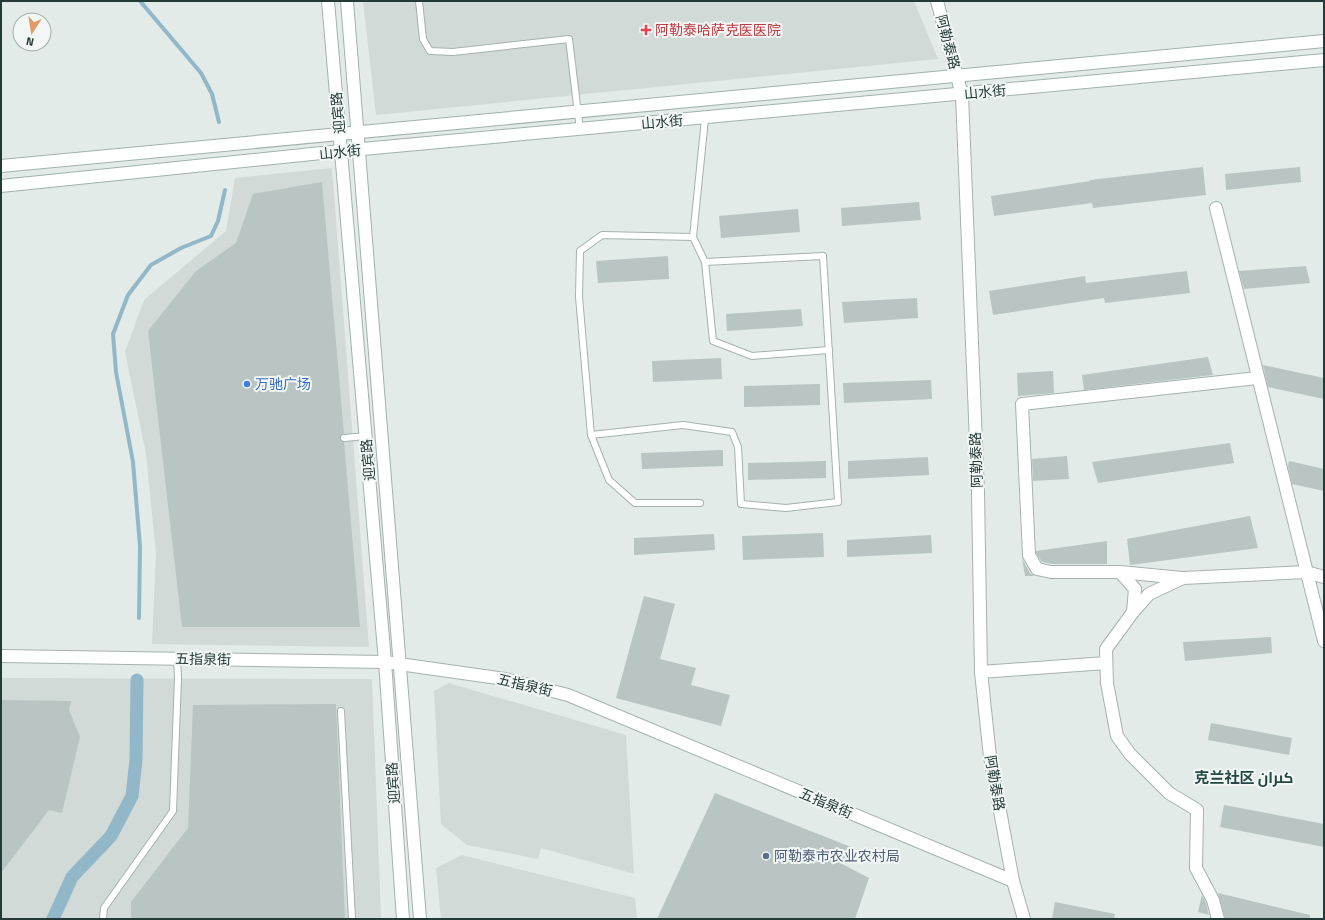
<svg xmlns="http://www.w3.org/2000/svg" width="1325" height="920" viewBox="0 0 1325 920" font-family="'Titillium Web',Cairo,'Noto Sans SC',sans-serif">
<rect width="100%" height="100%" fill="#e2ebe8"/>
<g fill="#d1dad7">
<path d="M363 1H914L938 59 376 115Z"/>
<path d="M332 168 369 647 152 644 156 553 146 454 125 352 144 300 226 231 235 178Z"/>
<path d="M1 678 372 679 381 919H1Z"/>
<path d="M449 683 626 735 634 874 541 848 538 859 467 845 441 824 434 691Z"/>
<path d="M462 855 635 898 637 919H441L436 868Z"/>
</g>
<g fill="none" stroke-linecap="round" stroke-linejoin="round">
<g stroke="#91b7c9" stroke-width="4">
<path d="M140 1 201 73 212 94 219 122"/>
<path d="M139 618 140 546 133 462 116 372 113 334 128 295 151 265 181 248 211 236 218 221 225 190"/>
</g>
<path stroke="#91b7c9" stroke-width="13" d="M53 919 72 877 111 836 132 796 136 760 137 680"/>
</g>
<g fill="#b8c5c2">
<path d="M1203 167 1206 195 1093 208 1092 203 994 216 991 196 1090 181V180Z"/>
<path d="M1300 167 1301 182 1226 190 1225 174Z"/>
<path d="M322 182 344 434 340 438 344 442 360 627H182L148 331 196 271 236 243 253 194Z"/>
<path d="M919 202 921 220 842 226 841 208Z"/>
<path d="M798 209 800 232 721 238 719 216Z"/>
<path d="M668 256 669 279 598 283 596 261Z"/>
<path d="M1306 266 1310 283 1244 289 1239 271Z"/>
<path d="M1187 271 1190 293 1105 303 1104 298 993 315 989 291 1085 276 1086 283Z"/>
<path d="M917 298 918 318 844 323 842 302Z"/>
<path d="M801 309 803 326 727 331 726 314Z"/>
<path d="M1208 357 1213 375 1084 390 1082 375Z"/>
<path d="M721 358 722 379 653 382 652 361Z"/>
<path d="M1263 365 1324 378V399L1268 387Z"/>
<path d="M1053 371 1054 393 1018 396 1017 373Z"/>
<path d="M931 380 932 399 844 403 843 383Z"/>
<path d="M820 384V405L744 407V386Z"/>
<path d="M1230 443 1234 463 1098 483 1092 462Z"/>
<path d="M723 450V466L642 469 641 453Z"/>
<path d="M1067 456 1069 479 1033 481 1032 459Z"/>
<path d="M928 457 929 475 848 479V461Z"/>
<path d="M826 461V478L748 480V463Z"/>
<path d="M1289 461 1324 469V491L1292 484 1288 466Z"/>
<path d="M1250 516 1258 548 1130 565 1127 539Z"/>
<path d="M823 533 824 557 743 560 742 536Z"/>
<path d="M714 534 715 550 634 555V538Z"/>
<path d="M931 535 932 553 847 557V540Z"/>
<path d="M1107 541V564H1052L1042 562 1036 553V551Z"/>
<path d="M1022 558 1030 573 1034 576H1025Z"/>
<path d="M644 596 675 604 660 659 696 668 691 685 730 695 721 726 616 698Z"/>
<path d="M1271 637 1272 653 1185 661 1183 642Z"/>
<path d="M1 700 71 701 69 710 80 737 62 813 49 810 1 873Z"/>
<path d="M336 704 345 919H131V902L188 828 193 705Z"/>
<path d="M1211 723 1292 738 1289 755 1208 740Z"/>
<path d="M715 793 851 847 842 864 869 878 855 919H657Z"/>
<path d="M1224 805 1324 824V847L1220 827Z"/>
<path d="M1218 893 1310 915V919L1225 918Z"/>
<path d="M1202 895 1206 903 1209 915 1198 912Z"/>
<path d="M1055 902 1115 914 1114 919H1052Z"/>
</g>
<g fill="none" stroke-linecap="round" stroke-linejoin="round">
<g stroke="#a5b2af" stroke-width="8">
<g id="service">
<path d="M419 1 423 39 430 51 453 52 569 39 580 130"/>
<path d="M693 237 602 235 580 251 579 297 591 435 609 480 635 503H700"/>
<path d="M705 262 713 341 752 356 829 350"/>
<path d="M591 435 683 425 732 432 738 447 741 504 786 508 838 502 823 256 705 262 693 237 705 119"/>
<path d="M344 438 366 436"/>
<path d="M341 711 352 919"/>
<path d="M103 919 104 908 173 811 178 678 177 659"/>
</g>
</g>
<g stroke="#a5b2af" stroke-width="14">
<g id="minor">
<path d="M1216 208 1324 641"/>
<path d="M1120 572 1135 589 1133 612"/>
<path d="M1182 578 1120 572H1051L1037 569 1029 555 1022 404 1257 378"/>
<path d="M981 672 1106 663"/>
<path d="M1218 919 1213 900 1196 868 1197 810 1169 793 1130 754 1117 736 1107 683 1106 649 1133 612 1149 594 1183 578 1306 572 1324 577"/>
</g>
</g>
<g stroke="#a5b2af" stroke-width="14">
<g id="tertiary">
<path d="M937 1 962 95 978 492 981 672 990 757 1013 881 1024 919"/>
<path d="M1 656 385 662 505 679 568 695 1013 881"/>
</g>
</g>
<g stroke="#9fb2ae" stroke-width="14">
<g id="secondary">
<path d="M328 1 385 662 403 919"/>
<path d="M347 1 420 919"/>
<path d="M1 166 1324 41"/>
<path d="M1 186 341 151 1324 60"/>
</g>
</g>
<use href="#service" stroke="#fff" stroke-width="6"/>
<use href="#minor" stroke="#fff" stroke-width="12"/>
<use href="#tertiary" stroke="#fff" stroke-width="12"/>
<use href="#secondary" stroke="#fff" stroke-width="12"/>
</g>
<path fill="#e0444e" stroke="#f2f7f6" stroke-width="1.5" d="M644 24h4v4h4v4h-4v4h-4v-4h-4v-4h4z"/>
<circle fill="#3f7fe0" stroke="#f2f7f6" stroke-width="1.5" cx="247" cy="384" r="4"/>
<circle fill="#5c6f8a" stroke="#f2f7f6" stroke-width="1.5" cx="766" cy="856" r="4"/>
<g text-anchor="middle" stroke-width="4" stroke-linejoin="round" paint-order="stroke">
<g font-size="14" fill="#be3a42" stroke="#f2f7f6" text-anchor="start">
<text x="655" y="35">阿勒泰哈萨克医医院</text>
</g>
<g font-size="14" fill="#243a37" stroke="#f2f7f6">
<text transform="translate(948 42) rotate(75)" y="5">阿勒泰路</text>
<text transform="translate(985 92) rotate(-5)" y="5">山水街</text>
<text transform="translate(338 113) rotate(-95)" y="5">迎宾路</text>
<text transform="translate(662 122) rotate(-5)" y="5">山水街</text>
<text transform="translate(340 152) rotate(-6)" y="5">山水街</text>
<text transform="translate(368 460) rotate(-95)" y="5">迎宾路</text>
<text transform="translate(976 460) rotate(-92)" y="5">阿勒泰路</text>
<text transform="translate(203 659) rotate(1)" y="5">五指泉街</text>
<text transform="translate(525 685) rotate(13)" y="5">五指泉街</text>
<text transform="translate(393 783) rotate(-94)" y="5">迎宾路</text>
<text transform="translate(995 783) rotate(80)" y="5">阿勒泰路</text>
<text transform="translate(826 803) rotate(23)" y="5">五指泉街</text>
</g>
<g font-size="14" fill="#366cbe" stroke="#f2f7f6" text-anchor="start">
<text x="255" y="389">万驰广场</text>
</g>
<g font-size="14" fill="#4e5e75" stroke="#f2f7f6" text-anchor="start">
<text x="774" y="861">阿勒泰市农业农村局</text>
</g>
<g font-size="15" font-weight="bold" fill="#234946" stroke="#f2f7f6">
<text x="1244" y="783">克兰社区 كىران</text>
</g>
</g>
<rect width="1325" height="920" fill="none" stroke="#243a37" stroke-width="4"/>
<g transform="translate(32 32) rotate(192)"><circle r="19" fill="#f2f7f6" stroke="#a0abaa"/>
<path d="M0-3L7 15L0 10L-7 15Z" fill="#e19b69"/>
<text y="-6" font-size="11" font-weight="bold" text-anchor="middle" fill="#243a37">N</text>
</g>
</svg>
